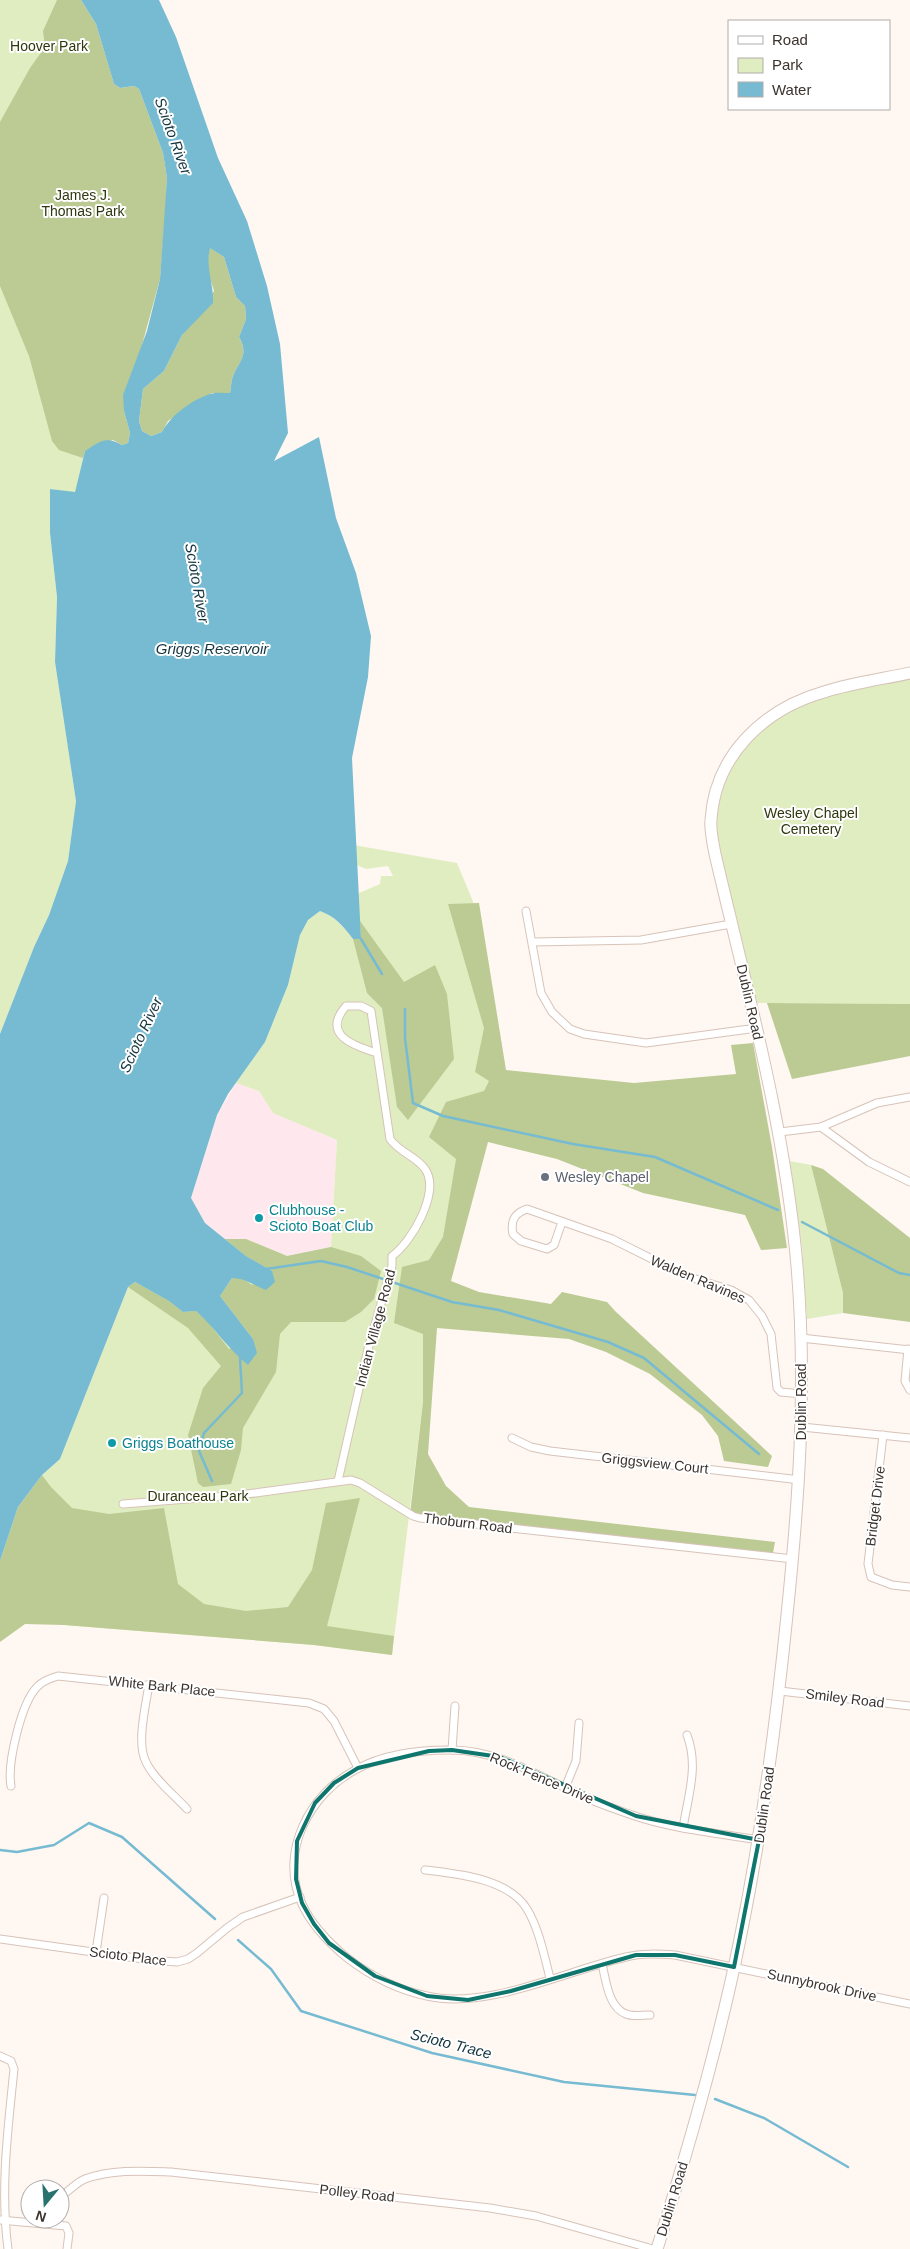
<svg xmlns="http://www.w3.org/2000/svg" width="910" height="2249" viewBox="0 0 910 2249" font-family="Helvetica,sans-serif">
<rect width="100%" height="100%" fill="#fff7f2"/>
<path fill="#fee8ed" d="M236 1083 259 1091 274 1113 337 1140 331 1247 287 1256 246 1239H225L205 1223 191 1199 217 1115Z"/>
<g fill="#e0edc0">
<path d="M0 0H81L85 451 75 493 51 489 50 533 57 597 55 662 76 801 68 861 49 915 34 947 0 1034Z"/>
<path d="M910 673V1004L751 1003 711 822 736 749 782 709Z"/>
<path d="M342 843 457 863 474 904 500 1076 423 1333V1402L392 1655 314 1645 64 1625 0 1561 42 1475 60 1459 128 1287 275 1282 225 1239H246L287 1256 331 1247 337 1140 273 1113 259 1091 236 1083 265 1042 288 985 300 935 308 920 320 911C335 917 343 926 353 939L357 899 359 893 380 884 381 876H393L388 866 366 869 348 861Z"/>
<path d="M790 1161 811 1165 843 1293V1313L807 1319 802 1247Z"/>
</g>
<g fill="#bbcb93">
<path d="M57 0H81L96 24 114 84 120 88 134 86 139 89 163 153 167 178 166 205 160 279 124 411 130 433 128 443 122 445 113 440 85 451 83 458 59 450 52 441 29 356 0 286V122L30 68 45 47 43 31Z"/>
<path d="M209 247 224 257 236 297 245 306 246 319 239 337C249 356 240 360 233 376 231 381 231 388 230 393H212L168 421 162 432 151 436 142 431 139 421 143 389 164 371 182 335 214 291 207 269Z"/>
<path d="M479 903 506 1070 634 1083 736 1074 731 1045 753 1043 772 1147 787 1248 761 1250 745 1215 643 1193 557 1159 488 1142 451 1281 479 1292 551 1304 562 1292 607 1302 615 1311 772 1456 768 1467 724 1461 718 1436 702 1415 650 1374 606 1352 569 1339 437 1328 428 1454 446 1486 469 1507 775 1542 773 1553 410 1514 423 1402V1334L394 1323 402 1267 429 1260 443 1237 456 1159 429 1137 446 1102 484 1091 489 1081 475 1072 484 1028 448 904Z"/>
<path d="M360 921 404 982 435 965 447 994 454 1059 408 1120 397 1107 382 1008 367 993 353 939H361Z"/>
<path d="M767 1003 910 1004V1056L792 1079Z"/>
<path d="M811 1165 823 1169 910 1238V1322L843 1313V1293Z"/>
<path d="M225 1239H246L287 1256 331 1247 361 1256 381 1271 374 1299 361 1312 345 1322H291L280 1334 276 1372 243 1428 241 1450 231 1484 203 1487 198 1483 188 1435 203 1388 221 1366 188 1328 128 1287 135 1282 169 1301 183 1312 196 1311 208 1322 229 1349 253 1339 220 1296 232 1278H243L252 1285 272 1271 246 1256Z"/>
<path d="M42 1475 51 1487 72 1508 109 1514 164 1508 178 1584 204 1604 246 1611 288 1607 312 1570 326 1503 360 1498 327 1626 394 1636 392 1655 314 1645 64 1625 25 1624 0 1642V1561L18 1507Z"/>
</g>
<path fill="#76bbd2" fill-rule="evenodd" d="M81 0H159L176 37 218 158 247 221 267 286 280 344 288 433 274 461 319 437 336 518 356 573 371 636 368 677 352 758 361 939H353C343 926 336 917 320 911L308 920 300 935 288 985 265 1042 228 1094 217 1115 191 1198 205 1223 246 1256 272 1271 275 1282 266 1290C253 1285 245 1278 232 1278L220 1296 253 1339 257 1353 248 1365C228 1349 215 1328 196 1311L183 1312 169 1301 135 1282 128 1287 60 1459 42 1475 18 1507 0 1561V1034L34 947 49 915 68 861 76 801 55 662 57 597 50 533V489L75 492 85 451C101 441 105 436 122 445L128 443 130 433 124 411 123 395 147 331 160 279 167 178 163 153 139 89 134 86 120 88 114 84 96 24ZM210 248 224 257 236 297 245 306 246 319 239 337C249 355 240 360 233 376 231 381 231 388 230 393 224 393 216 392 210 394 192 400 171 415 162 432L151 436 142 431 139 421 143 389 164 371 182 335 213 303C214 284 205 267 210 248Z"/>
<g fill="none" stroke-linecap="round" stroke-linejoin="round">
<g stroke="#76bbd2" stroke-width="2.5">
<path d="M361 939 382 974"/>
<path d="M405 1009V1038L413 1103 443 1116 573 1144 655 1157 778 1210"/>
<path d="M802 1222 899 1273 910 1275"/>
<path d="M266 1269 321 1261 347 1267 452 1302 499 1310 608 1342 644 1358 759 1454"/>
<path d="M212 1481 199 1451 204 1433 242 1393 240 1358"/>
<path d="M0 1850 17 1852 54 1845 89 1823 122 1837 215 1919"/>
<path d="M238 1940 271 1969 301 2011 432 2053 564 2082 695 2095"/>
<path d="M715 2099 764 2118 848 2167"/>
</g>
<g stroke="#d7c3b8" stroke-width="9">
<g id="street">
<path d="M526 911 541 993 552 1012 570 1029 584 1034 646 1043 757 1028"/>
<path d="M533 942 641 940 731 924"/>
<path d="M821 1127 869 1162 910 1182"/>
<path d="M780 1132 821 1127 877 1103 910 1097"/>
<path d="M562 1222 554 1245 547 1249 521 1241 513 1234C510 1220 515 1213 527 1209L612 1239 686 1276 731 1290 749 1300 762 1316 771 1334 777 1388 781 1392 802 1394"/>
<path d="M801 1338 910 1350"/>
<path d="M908 1349 905 1381 910 1390"/>
<path d="M802 1427 910 1438"/>
<path d="M883 1435 868 1564 871 1577 892 1585 910 1587"/>
<path d="M512 1438 531 1447 550 1451 800 1480"/>
<path d="M338 1481 368 1349 392 1266V1256C412 1242 441 1191 425 1169 416 1156 400 1153 390 1139L371 1011 361 1006H346C321 1035 354 1046 377 1053"/>
<path d="M123 1504 240 1495 351 1480 360 1483 413 1516 420 1518 793 1559"/>
<path d="M149 1684C146 1705 136 1743 146 1762 153 1778 175 1796 187 1809"/>
<path d="M780 1691 910 1706"/>
<path d="M452 1750 455 1706"/>
<path d="M11 1786C7 1764 21 1702 38 1686 43 1681 51 1678 58 1676L309 1703 324 1709 334 1721 358 1768"/>
<path d="M565 1788 576 1761 579 1723"/>
<path d="M683 1828C688 1796 699 1766 687 1735"/>
<path d="M759 1840C717 1833 672 1829 632 1815 618 1810 603 1805 589 1799 544 1780 501 1749 449 1750 419 1750 384 1754 357 1769 310 1793 278 1852 302 1904 312 1926 328 1942 346 1957 369 1975 398 1990 427 1996 488 2010 565 1971 626 1957 642 1953 659 1954 675 1955L910 2004"/>
<path d="M425 1870C457 1874 508 1878 527 1909 539 1929 544 1955 550 1978"/>
<path d="M0 1939 150 1960 177 1962 188 1959 197 1953 227 1928 243 1917 300 1897"/>
<path d="M96 1952 104 1898"/>
<path d="M602 1964C606 1980 608 2007 626 2014 633 2017 642 2015 650 2015"/>
<path d="M0 2056 11 2061 14 2069C8 2129 0 2188 8 2249"/>
<path d="M63 2195C70 2190 77 2182 85 2179 113 2169 143 2171 171 2172L490 2208 536 2216 653 2249"/>
<path d="M0 2220 66 2226 69 2233 67 2249"/>
</g>
</g>
<g stroke="#d7c3b8" stroke-width="13">
<path id="primary" d="M657 2249C689 2147 719 2044 740 1939 762 1832 776 1724 787 1615 799 1499 807 1383 797 1266 785 1126 747 991 715 854 713 843 710 831 711 820 715 755 764 709 824 692 852 683 882 679 910 673"/>
</g>
<use href="#street" stroke="#fff" stroke-width="7"/>
<use href="#primary" stroke="#fff" stroke-width="11"/>
</g>
<path fill="none" stroke="#0f766e" stroke-width="4" stroke-linejoin="round" d="M452 1750 500 1757 636 1816 759 1840 734 1967 675 1955H636L511 1991 468 2000 427 1996 375 1976 329 1943 314 1924 302 1903 296 1879 297 1841 315 1803 334 1783 358 1768 429 1751Z"/>
<circle fill="#6b7280" stroke="#fff" stroke-width="2" cx="545" cy="1177" r="5"/>
<g fill="#0f9aa8" stroke="#fff" stroke-width="2">
<circle cx="259" cy="1218" r="5"/>
<circle cx="112" cy="1443" r="5"/>
</g>
<g text-anchor="middle" stroke-width="4" stroke-linejoin="round" paint-order="stroke">
<g font-size="14" fill="#2e370d" stroke="#fff">
<text x="49" y="51">Hoover Park</text>
<text x="83" y="200">James J.<tspan x="83" dy="16">Thomas Park</tspan></text>
<text x="811" y="818">Wesley Chapel<tspan x="811" dy="16">Cemetery</tspan></text>
<text x="198" y="1501">Duranceau Park</text>
</g>
<g font-size="14" fill="#3b332e" stroke="#fff">
<text transform="translate(750 1002) rotate(77)" y="5">Dublin Road</text>
<text transform="translate(698 1279) rotate(23)" y="5">Walden Ravines</text>
<text transform="translate(375 1328) rotate(-75)" y="5">Indian Village Road</text>
<text transform="translate(801 1402) rotate(-90)" y="5">Dublin Road</text>
<text transform="translate(655 1463) rotate(6)" y="5">Griggsview Court</text>
<text transform="translate(875 1506) rotate(-83)" y="5">Bridget Drive</text>
<text transform="translate(468 1523) rotate(7)" y="5">Thoburn Road</text>
<text transform="translate(162 1686) rotate(6)" y="5">White Bark Place</text>
<text transform="translate(845 1698) rotate(7)" y="5">Smiley Road</text>
<text transform="translate(542 1778) rotate(23)" y="5">Rock Fence Drive</text>
<text transform="translate(764 1805) rotate(-82)" y="5">Dublin Road</text>
<text transform="translate(128 1956) rotate(7)" y="5">Scioto Place</text>
<text transform="translate(822 1985) rotate(12)" y="5">Sunnybrook Drive</text>
<text transform="translate(357 2193) rotate(6)" y="5">Polley Road</text>
<text transform="translate(672 2199) rotate(-73)" y="5">Dublin Road</text>
</g>
<g font-size="14" fill="#5b616d" stroke="#fff" text-anchor="start">
<text x="555" y="1182">Wesley Chapel</text>
</g>
<g font-size="14" fill="#0d838f" stroke="#fff" text-anchor="start">
<text x="269" y="1215">Clubhouse -<tspan x="269" dy="16">Scioto Boat Club</tspan></text>
<text x="122" y="1448">Griggs Boathouse</text>
</g>
<g font-size="15" font-style="italic" fill="#153640" stroke="#fff">
<text transform="translate(173 136) rotate(70)" y="5">Scioto River</text>
<text transform="translate(197 583) rotate(80)" y="5">Scioto River</text>
<text x="212" y="654">Griggs Reservoir</text>
<text transform="translate(141 1035) rotate(-65)" y="5">Scioto River</text>
<text transform="translate(451 2044) rotate(14)" y="5">Scioto Trace</text>
</g>
</g>
<rect x="728" y="20" width="162" height="90" fill="#ffffff" stroke="#b1adab"/>
<rect x="738" y="36" width="25" height="8" fill="#ffffff" stroke="#b1adab"/>
<text x="772" y="45" font-size="15" fill="#3b332e">Road</text>
<rect x="738" y="58" width="25" height="15" fill="#e0edc0" stroke="#b1adab"/>
<text x="772" y="70" font-size="15" fill="#3b332e">Park</text>
<rect x="738" y="82" width="25" height="15" fill="#76bbd2" stroke="#b1adab"/>
<text x="772" y="95" font-size="15" fill="#3b332e">Water</text>
<g transform="translate(45 2204) rotate(198)"><circle r="24" fill="#ffffff" stroke="#b1adab"/>
<path d="M0-4L9 19L0 12L-9 19Z" fill="#27716f"/>
<text y="-8" font-size="14" font-weight="bold" text-anchor="middle" fill="#3b332e">N</text>
</g>
</svg>
